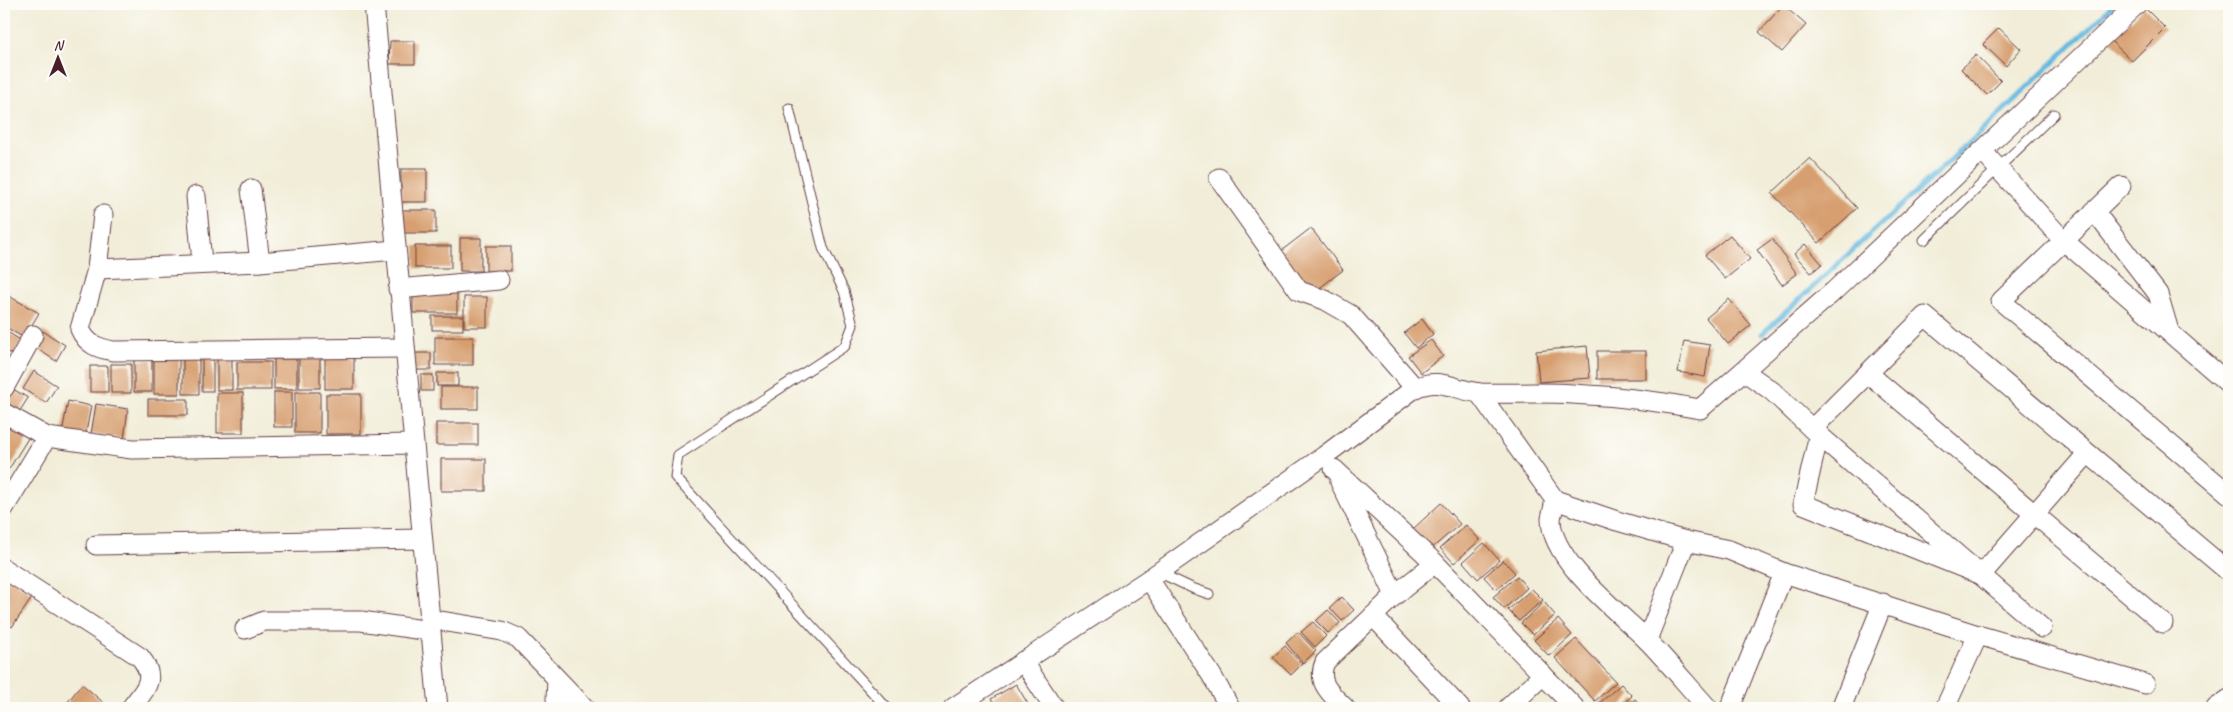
<svg xmlns="http://www.w3.org/2000/svg" width="2233" height="712" viewBox="0 0 2233 712" font-family="Caveat,sans-serif">
<rect width="100%" height="100%" fill="#fdfcf7"/>
<filter id="ink" filterUnits="userSpaceOnUse"><feTurbulence type="fractalNoise" baseFrequency=".02" numOctaves="2"/><feDisplacementMap in="SourceGraphic" scale="10" xChannelSelector="R" yChannelSelector="G"/><feConvolveMatrix kernelMatrix="1 2 1 2 8 2 1 2 1" color-interpolation-filters="sRGB"/></filter>
<filter id="wash" filterUnits="userSpaceOnUse"><feTurbulence type="fractalNoise" baseFrequency=".0096" numOctaves="4" result="noise"/><feDisplacementMap in="SourceGraphic" scale="20" xChannelSelector="R" yChannelSelector="G"/><feGaussianBlur stdDeviation="1.12" result="paint"/><feColorMatrix in="noise" values="0 0 0 0 0 0 0 0 0 0 0 0 0 0 0 0 0 1.4 0 .05"/><feComposite in="paint" operator="in"/></filter>
<g filter="url(#wash)">
<rect width="100%" height="100%" fill="#f1edd8"/>
<g fill="none" stroke-linecap="round" stroke-linejoin="round">
<path stroke="#66b9e1" stroke-width="5" d="M1762 334 1983 130 2114 4"/>
</g>
<g id="blocks">
<g fill="#d79f70">
<path d="M1783 5 1806 25 1782 52 1759 32Z"/>
<path d="M2144 7 2165 28 2132 61 2111 41Z"/>
<path d="M1999 28 2021 49 2006 66 1983 44Z"/>
<path d="M390 41H415V64H389Z"/>
<path d="M1976 55 2001 81 1987 95 1961 69Z"/>
<path d="M1810 158 1857 208 1819 243 1772 193Z"/>
<rect x="401" y="169" width="26" height="33"/>
<rect x="400" y="210" width="36" height="23"/>
<path d="M1311 228 1343 270 1313 293 1281 251Z"/>
<path d="M1730 235 1750 259 1725 279 1705 255Z"/>
<rect x="460" y="238" width="21" height="33"/>
<path d="M1772 239 1797 274 1782 285 1757 250Z"/>
<path d="M1805 244 1822 264 1811 273 1794 254Z"/>
<rect x="415" y="246" width="36" height="22"/>
<rect x="486" y="246" width="25" height="25"/>
<rect x="413" y="291" width="44" height="22"/>
<path d="M7 295 39 313 24 338 4 326V301Z"/>
<rect x="464" y="297" width="23" height="30"/>
<path d="M1729 299 1751 325 1728 344 1706 318Z"/>
<rect x="432" y="316" width="31" height="14"/>
<path d="M1422 319 1433 334 1416 348 1404 333Z"/>
<path d="M4 330 22 341 13 355 4 350Z"/>
<path d="M43 331 65 345 56 361 33 346Z"/>
<rect x="435" y="337" width="38" height="28"/>
<path d="M1431 340 1443 356 1421 373 1408 356Z"/>
<path d="M1684 341 1710 345 1705 377 1678 372Z"/>
<path d="M1587 346 1590 378 1539 382 1536 351Z"/>
<rect x="1597" y="351" width="49" height="28"/>
<rect x="413" y="353" width="18" height="17"/>
<rect x="154" y="357" width="25" height="37"/>
<rect x="325" y="357" width="29" height="32"/>
<rect x="183" y="358" width="16" height="36"/>
<rect x="202" y="358" width="11" height="33"/>
<rect x="217" y="358" width="15" height="32"/>
<rect x="299" y="358" width="21" height="30"/>
<rect x="274" y="359" width="23" height="30"/>
<rect x="134" y="360" width="18" height="32"/>
<rect x="237" y="362" width="34" height="28"/>
<rect x="111" y="364" width="20" height="29"/>
<rect x="90" y="366" width="18" height="26"/>
<path d="M34 371 57 386 46 403 23 389Z"/>
<rect x="437" y="373" width="21" height="13"/>
<rect x="421" y="375" width="12" height="16"/>
<rect x="441" y="387" width="37" height="22"/>
<path d="M13 389 28 398 16 417 4 404Z"/>
<rect x="274" y="392" width="18" height="35"/>
<rect x="295" y="392" width="25" height="41"/>
<rect x="217" y="393" width="26" height="40"/>
<rect x="326" y="394" width="35" height="40"/>
<rect x="148" y="399" width="40" height="16"/>
<path d="M68 401 91 406 85 438 62 433Z"/>
<path d="M96 404 128 409 124 439 91 434Z"/>
<path d="M4 420 30 435 9 469 4 466Z"/>
<rect x="436" y="423" width="42" height="22"/>
<rect x="441" y="459" width="45" height="32"/>
<path d="M1441 503 1460 524 1430 550 1412 530Z"/>
<path d="M1466 525 1480 540 1454 563 1440 548Z"/>
<path d="M1484 543 1499 560 1478 579 1463 562Z"/>
<path d="M1503 560 1515 573 1496 590 1484 577Z"/>
<path d="M1517 576 1527 588 1504 609 1493 597Z"/>
<path d="M8 577 34 595 12 627 4 621V583Z"/>
<path d="M1532 589 1543 600 1519 621 1508 610Z"/>
<path d="M1342 597 1354 610 1342 621 1330 608Z"/>
<path d="M1544 602 1555 615 1533 635 1521 623Z"/>
<path d="M1328 610 1340 623 1328 633 1316 621Z"/>
<path d="M1558 619 1572 635 1549 656 1534 640Z"/>
<path d="M1313 622 1326 636 1315 647 1301 632Z"/>
<path d="M1298 632 1316 651 1303 663 1286 643Z"/>
<path d="M1576 639 1616 682 1595 701 1555 658Z"/>
<path d="M1285 646 1302 664 1291 675 1273 657Z"/>
<path d="M82 684 105 704 102 708H72L66 704Z"/>
<path d="M1016 684 1028 704 1020 708H997L991 699Z"/>
<path d="M1621 684 1632 696 1618 708H1594Z"/>
<path d="M1635 699 1643 708H1625Z"/>
</g>
</g>
</g>
<g filter="url(#ink)">
<use href="#blocks" fill-opacity="0" stroke="#633e45" stroke-width="1"/>
<g fill="none" stroke-linecap="round" stroke-linejoin="round">
<g stroke="#633e45" stroke-width="11">
<g id="service">
<path d="M789 108 823 248 844 291 853 325 845 346 678 455 675 477 887 708"/>
<path d="M1924 240 2054 114"/>
<path d="M1158 572 1192 588 1209 594"/>
</g>
</g>
<g stroke="#633e45" stroke-width="21">
<g id="minor">
<path d="M374 4 438 708"/>
<path d="M1982 151 2063 240 2229 384"/>
<path d="M1219 178 1299 291 1325 300 1351 315 1415 388"/>
<path d="M2121 186 2001 301 2229 494"/>
<path d="M251 189 260 262"/>
<path d="M196 196 202 263"/>
<path d="M2094 211 2158 294 2169 331"/>
<path d="M103 215 97 269 80 329C87 345 98 348 113 351L404 348"/>
<path d="M97 269 260 262 395 250"/>
<path d="M398 289 499 280"/>
<path d="M1745 372 1772 391 1812 429 1925 316 2229 572"/>
<path d="M1869 374 2163 623"/>
<path d="M4 388 33 335"/>
<path d="M1479 393 1555 500 1617 521 1686 541 1729 550 1784 573 1978 635 2145 684"/>
<path d="M4 413 47 437"/>
<path d="M1812 429 2042 628"/>
<path d="M1819 434 1803 504 1981 575 2087 454"/>
<path d="M1334 469 1435 563 1575 708"/>
<path d="M1340 482 1395 595"/>
<path d="M1555 500C1554 506 1552 513 1551 519 1551 561 1619 612 1647 640 1668 662 1688 686 1708 708"/>
<path d="M4 508 47 437 132 449 413 444"/>
<path d="M96 545 421 539"/>
<path d="M4 569 140 657C158 679 145 689 131 708"/>
<path d="M1149 579 1212 676 1230 708"/>
<path d="M1373 616 1460 708"/>
<path d="M429 619 502 631 518 638 585 708"/>
<path d="M245 629 264 621H361L430 631"/>
<path d="M1647 640 1686 541"/>
<path d="M1023 661 1054 708"/>
<path d="M557 680 556 699 558 708"/>
<path d="M953 708 1149 579 1324 456 1415 388C1441 376 1455 391 1481 393 1511 394 1542 392 1572 394 1615 396 1658 401 1700 409L1834 291 2137 4"/>
<path d="M1345 708C1331 694 1316 683 1325 662L1395 595 1435 563"/>
<path d="M1508 708 1543 675"/>
<path d="M1730 708 1784 573"/>
<path d="M1841 708 1883 603"/>
<path d="M1945 708 1978 635"/>
<path d="M2216 708 2229 699"/>
</g>
</g>
<use href="#service" stroke="#fff" stroke-width="9"/>
<use href="#minor" stroke="#fff" stroke-width="19"/>
</g>
</g>
<rect width="2233" height="712" fill="none" stroke="#fdfcf7" stroke-width="20"/>
<g transform="translate(58 58)" stroke="#fdfcf7" stroke-width="4" paint-order="stroke">
<path d="M0-4L9 19L0 12L-9 19Z" fill="#4a1f2b"/>
<text y="-8" font-size="14" font-weight="bold" text-anchor="middle" fill="#4a1f2b">N</text>
</g>
</svg>
